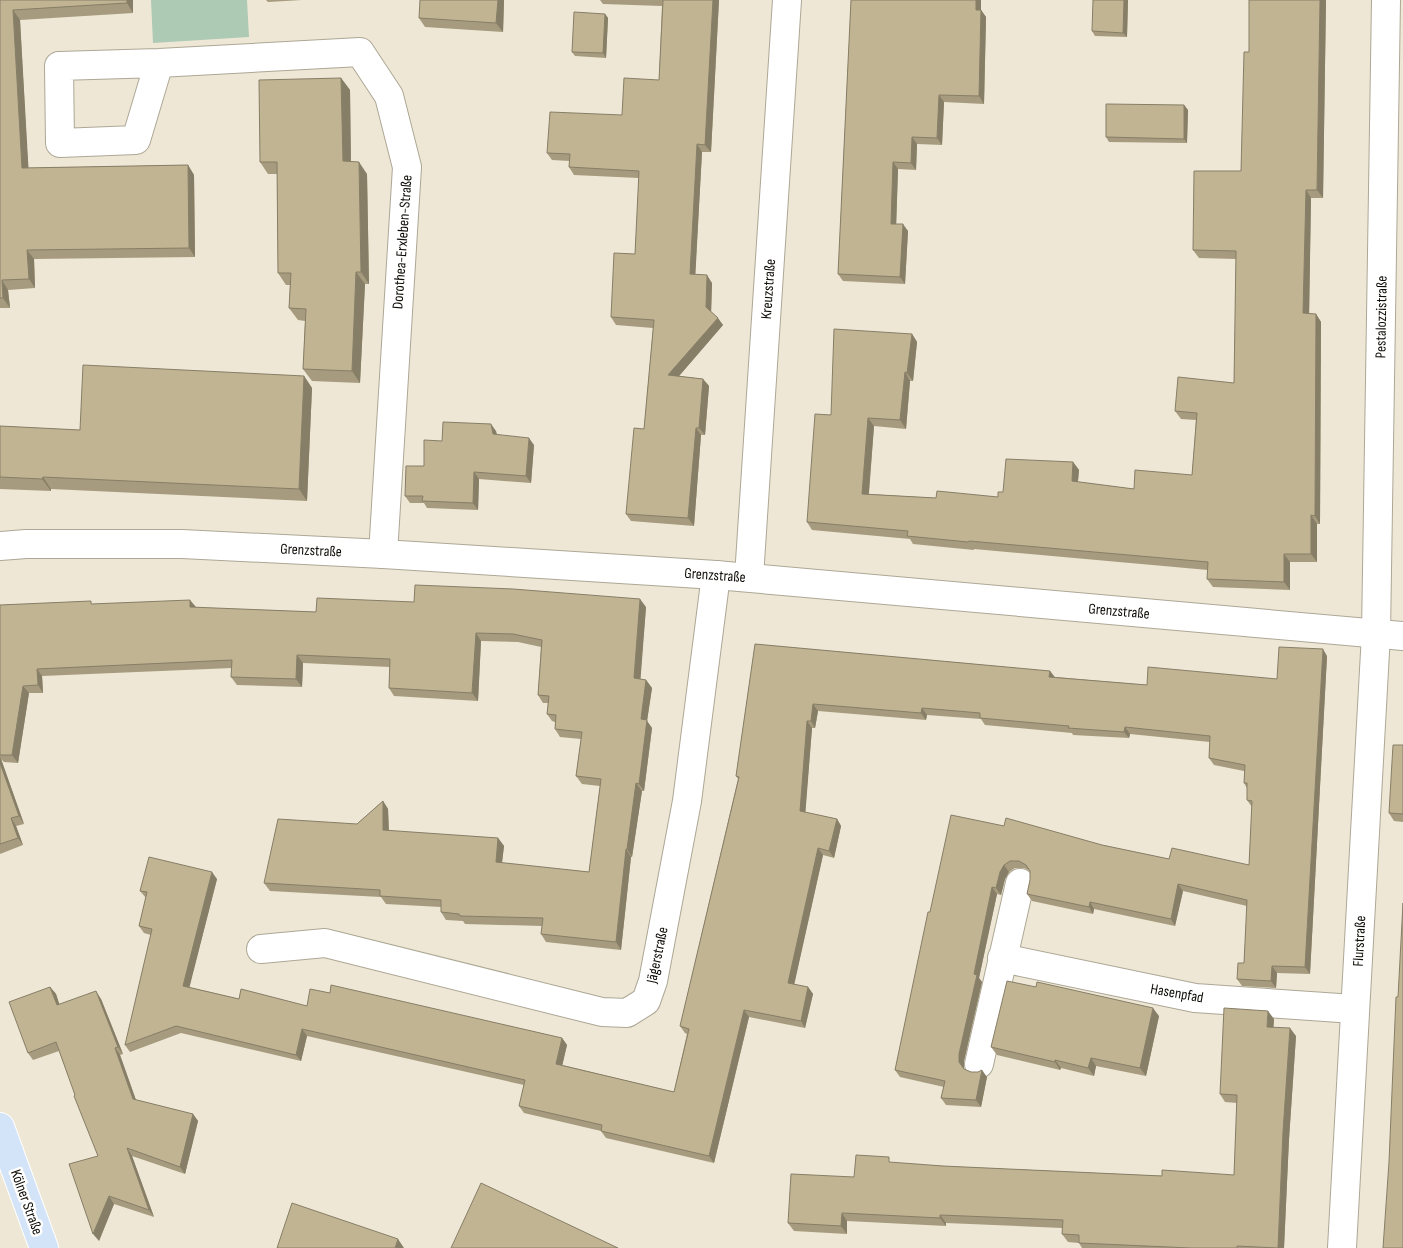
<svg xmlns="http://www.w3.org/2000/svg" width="1403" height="1248" viewBox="0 0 1403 1248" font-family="'Sofia Sans Condensed',sans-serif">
<rect width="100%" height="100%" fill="#eee7d5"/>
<path fill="#adcab5" d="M151 0H247L249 37 153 43Z"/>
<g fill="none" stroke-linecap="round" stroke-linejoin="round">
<g stroke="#ada796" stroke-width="30">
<g id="minor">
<path d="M159 63 136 140 60 143 59 66 159 63 360 52 389 96 407 167 383 554"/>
<path d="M0 546 26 544H182L383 554 716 575 1403 636"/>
<path d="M749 577 787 0"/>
<path d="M261 949 325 943 602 1012 627 1013 646 1001 653 981 687 801 716 575"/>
<path d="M1002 958 1195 998 1354 1009"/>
<path d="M979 1064 1020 883"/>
<path d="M1342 1248 1376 634 1386 0"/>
</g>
</g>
<g stroke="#fff" stroke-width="30">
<path id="primary" d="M0 1127 44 1248"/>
</g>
<use href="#minor" stroke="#fff" stroke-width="28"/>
<use href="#primary" stroke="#d3e3f8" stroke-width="28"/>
</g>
<g fill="#a69b7e">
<path d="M0 0H133V13L20 20 28 168 188 165 194 175 195 257 34 259 35 288 8 290 10 308H0Z"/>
<path d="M266 0H302L268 2Z"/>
<path d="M504 0 503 32 425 27 419 18Z"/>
<path d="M600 0H719L711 152H702L695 275 712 283 711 312 723 325 679 376 703 379 709 386 705 435H701L694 526 631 521 626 514 644 429 653 328 616 325 611 317 635 254 639 178 574 175 569 167 570 161 552 160 547 153 622 115 659 80 662 6 603 4Z"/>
<path d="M851 0 981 10 986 17 984 104 944 102 942 145 917 144 916 170 898 169 896 224 908 231 905 284 843 281 838 274Z"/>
<path d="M1128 0 1127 37 1095 36 1092 31Z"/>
<path d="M1249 0H1326L1323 198H1311L1309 314H1316L1321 322 1320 524H1317V562H1290V590L1213 587 1207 579 1208 570 974 549V550L913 544 910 539 812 530 807 522 831 415 912 334 917 342 913 381H910L906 429 874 426 869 494 936 498 998 497 1003 492 1073 462 1079 470 1078 482 1134 489 1192 475 1196 420 1181 419 1175 411 1234 383 1236 259 1199 258 1193 250 1241 171 1249 52Z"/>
<path d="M605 14 608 18 606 58 575 56 572 52Z"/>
<path d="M341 78 350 90 351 161 367 174 369 284H365L360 383 312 381 303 369 305 321 298 320 289 308 290 285H286L278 273 277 174H268L260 162Z"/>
<path d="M1184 105 1188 110 1187 143 1109 142 1106 137Z"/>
<path d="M304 376 312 388 307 501 51 489V491L0 489V426L80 430Z"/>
<path d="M496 431 497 435 534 445 531 483 479 479 478 510 427 508 424 503H410L405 496 424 466 442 441Z"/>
<path d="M414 602 646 607 640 679 646 680 652 688 647 721 652 728 644 791H642L632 857H631L621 950 546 942 541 934 542 926 465 924 463 921 446 920 441 912V907L386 904 381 897 270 891 264 883 357 824 383 801 388 809 389 831 498 838 504 846 502 863 589 872 600 786 582 784 576 776 581 739 560 737 555 729V722L552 721 547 714 548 703H543L538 695 541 647 518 642 481 641 478 701 394 696 389 688 390 667 303 663 302 687 237 685 231 677 232 668 42 676 43 693H29L18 763 4 762 1 759 24 824 16 826 23 845 0 854V605L93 604 316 612Z"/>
<path d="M755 644 1050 671 1055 677 1147 685 1277 679 1327 656 1310 974 1277 973 1276 988 1242 986 1237 979 1244 963 1247 906 1183 891 1175 926 1094 909 1093 914 1032 901 1027 894 1030 880V871L1024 868H1015L1009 872 1005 879 1001 895 997 894 979 978 982 982 964 1061V1069L971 1072 987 1077 981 1107 946 1105 941 1098 944 1087 900 1077 895 1070 930 912 1004 826 1102 845 1169 859 1249 865 1252 807 1247 800V788L1244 783V771L1214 765 1209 758 1210 742 1130 734 1129 738 1073 735 1072 733 985 725 981 719 927 715 926 720 818 711 815 728H812L805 812 837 819 841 826 834 858 823 855 794 984 808 987 813 994 805 1028 749 1017 714 1163 606 1138 601 1131 524 1113 519 1106 524 1085 307 1036 301 1061 181 1033 130 1052 125 1045 151 935 144 933 139 926 146 898 140 891 217 879 189 987 239 999 307 1006 562 1038 567 1045 562 1065 674 1092 687 1034 685 1033 680 1026 738 779 736 776Z"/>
<path d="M1403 745V822L1394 821 1389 813Z"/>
<path d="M50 987 56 994 59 1004 101 999 123 1054 120 1055 136 1100 193 1114 198 1121 185 1174 132 1156 154 1217 114 1204 99 1241 98 1156 59 1051 33 1060 28 1053Z"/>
<path d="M1159 1016 1146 1076 1096 1066 1094 1076 1061 1068 1060 1070 997 1055 991 1047Z"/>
<path d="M1274 1019 1273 1028 1296 1036 1289 1139 1284 1248H1082L1079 1243 1068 1242 1062 1234V1228L946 1223V1226L847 1221V1234L794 1231 788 1223 854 1177 893 1163 943 1166 1162 1176 1234 1175 1237 1103 1225 1102 1220 1094Z"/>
</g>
<g fill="#877e67">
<path d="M127 0H133V13L127 3Z"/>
<path d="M498 0H504L503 32 496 23Z"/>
<path d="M713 0H719L711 152 705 145Z"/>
<path d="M976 0H981V17L976 10Z"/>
<path d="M1124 0H1128L1127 37 1123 33Z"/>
<path d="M1320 0H1326L1323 198 1317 190Z"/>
<path d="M13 10 20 20 29 177 22 168Z"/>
<path d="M981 10 986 17 984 104 979 96Z"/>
<path d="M605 14 608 18 606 58 603 53Z"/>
<path d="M341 78 350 90 351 173 343 161Z"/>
<path d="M939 95 944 102 942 145 937 138Z"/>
<path d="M1184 105 1188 110 1187 143 1184 139Z"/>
<path d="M912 137 917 144 916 170 911 163Z"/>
<path d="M697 144 702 152 695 282 690 274Z"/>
<path d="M359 162 367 174 369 284 361 272Z"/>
<path d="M893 162 898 169 896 231 891 224Z"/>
<path d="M188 165 194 175 195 257 189 248Z"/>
<path d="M1306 190 1311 198 1309 321 1303 313Z"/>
<path d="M903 224 908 231 905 284 900 277Z"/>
<path d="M27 250 34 259 35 288 29 279Z"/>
<path d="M356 272 365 284 360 383 352 371Z"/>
<path d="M707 275 712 283 711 315 706 307Z"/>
<path d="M2 280 8 290 10 308 3 298Z"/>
<path d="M1316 314 1321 322 1320 524 1315 516Z"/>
<path d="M718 318 723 325 673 383 668 375Z"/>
<path d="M912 334 917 342 913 381 907 373Z"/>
<path d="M905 372 910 381 906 429 900 420Z"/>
<path d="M304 376 312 388 307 501 299 489Z"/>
<path d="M703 379 709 386 705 435 699 428Z"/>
<path d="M868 418 874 426 868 502 862 494Z"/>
<path d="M491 424 496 431 498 442 493 434Z"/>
<path d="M696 428 701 435 694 526 688 518Z"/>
<path d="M529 438 534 445 531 483 526 476Z"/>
<path d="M1073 462 1079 470 1077 489 1072 481Z"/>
<path d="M474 472 479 479 478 510 473 503Z"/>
<path d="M43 477 51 489V491L42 479Z"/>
<path d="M1311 515 1317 524V562L1311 554Z"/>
<path d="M1284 554 1290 562V590L1284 582Z"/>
<path d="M640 599 646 607 640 686 634 678Z"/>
<path d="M190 600 196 607H190Z"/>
<path d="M476 633 481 641 478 701 472 693Z"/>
<path d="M1323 649 1327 656 1310 974 1305 967Z"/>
<path d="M297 655 303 663 302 687 296 679Z"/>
<path d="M37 669 42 676 43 693 38 685Z"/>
<path d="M1050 671 1055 678 1049 677Z"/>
<path d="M646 680 652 688 647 721 652 728 644 791 639 784 641 719Z"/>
<path d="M23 686 29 693 18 763 12 755Z"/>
<path d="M813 704 818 711 815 728 811 721Z"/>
<path d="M922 708 927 715 926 720 921 713Z"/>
<path d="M807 721 812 728 805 818 800 811Z"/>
<path d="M1125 727 1130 734 1129 738 1124 732Z"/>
<path d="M0 757 1 759 24 824 19 816 0 763Z"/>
<path d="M636 783 642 791 632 857 627 849Z"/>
<path d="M383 801 388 809 389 838 383 830Z"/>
<path d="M11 818 16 826 23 845 18 838Z"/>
<path d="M837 819 841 826 834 858 829 851Z"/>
<path d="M498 838 504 846 501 870 496 862Z"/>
<path d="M818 848 823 855 793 990 788 983Z"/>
<path d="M626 849 631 857 621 950 616 942Z"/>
<path d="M1004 865 1009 872 1005 879 1001 895 996 888 1000 872Z"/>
<path d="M212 872 217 879 188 993 183 986Z"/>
<path d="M1178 884 1183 891 1175 926 1171 919Z"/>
<path d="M992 887 997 894 979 978 982 982 964 1061V1069L959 1062V1054L974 974Z"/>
<path d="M1090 902 1094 909 1093 914 1089 907Z"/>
<path d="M1272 966 1277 973 1276 988 1271 981Z"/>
<path d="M50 987 56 994 62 1012 57 1005Z"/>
<path d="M808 987 813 994 805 1028 801 1021Z"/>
<path d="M96 991 101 999 123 1054 118 1047Z"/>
<path d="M1153 1008 1159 1016 1146 1076 1140 1068Z"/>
<path d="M744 1010 749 1017 714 1163 709 1156Z"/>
<path d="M1268 1011 1274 1019 1273 1035 1267 1027Z"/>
<path d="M1290 1028 1296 1036 1289 1139 1284 1248H1278L1283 1132Z"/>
<path d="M302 1029 307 1036 301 1061 296 1055Z"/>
<path d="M562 1038 567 1045 561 1071 556 1064Z"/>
<path d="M115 1048 120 1055 138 1106 133 1099Z"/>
<path d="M1091 1058 1096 1066 1094 1076 1088 1068Z"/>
<path d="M1055 1060 1061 1068 1060 1070 1055 1062Z"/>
<path d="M982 1070 987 1077 981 1107 976 1100Z"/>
<path d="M193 1114 198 1121 185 1174 180 1167Z"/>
<path d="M127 1148 132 1156 154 1217 149 1210Z"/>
<path d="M109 1196 114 1204 99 1241 93 1234Z"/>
<path d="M842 1213 847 1221V1234L841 1226Z"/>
<path d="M940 1215 946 1223V1226L940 1218Z"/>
<path d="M398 1239 404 1248H395Z"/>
</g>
<g fill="#c1b493" stroke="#877e67">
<path d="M0 0H127V3L13 10 22 168 188 165 189 248 27 250 29 279 2 280 3 298H0Z"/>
<path d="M420 0H498L496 23 419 18Z"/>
<path d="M663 0H713L705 145 697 144 690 274 707 275 706 307 718 318 668 375 703 379 699 428H696L688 518 626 514 634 428 644 429 654 320 611 317 614 253 635 254 639 171 569 167 570 154 547 153 550 112 622 115 624 78 659 80Z"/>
<path d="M851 0H976V10H981L979 96 939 95 937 138 912 137 911 163 893 162 891 224H903L900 277 838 274Z"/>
<path d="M1093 0H1124L1123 33 1092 31Z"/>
<path d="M1249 0H1320L1317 190H1306L1303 313 1316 314 1315 516 1311 515V554H1284V582L1207 579 1208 562 969 541 968 542 907 536 908 531 807 522 815 414 831 415 834 329 912 334 907 373 905 372 900 420 868 418 862 494 936 498 937 491 998 497V492H1003L1006 459 1073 462 1072 481 1134 489 1135 470 1192 475 1197 413 1175 411 1178 377 1234 383 1236 251 1193 250 1194 171H1241L1244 52H1249Z"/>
<path d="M574 12 605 14 603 53 572 52Z"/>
<path d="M341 78 343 161 359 162 361 272H356L352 371 303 369 306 309 289 308 291 273H278L277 162H260L259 80Z"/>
<path d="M1106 104 1184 105V139L1106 137Z"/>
<path d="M83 365 304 376 299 489 43 477 42 479 0 477V426L80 430Z"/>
<path d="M443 422 491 424 493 434 529 438 526 476 474 472 473 503 422 501 423 496H405L406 466H424V440L442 441Z"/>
<path d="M415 585 513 589 640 599 634 678 646 680 641 719 647 720 639 784 636 783 627 849H626L616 942 541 934 543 918 460 916 459 914 441 912V900L380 896V890L264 883 278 819 357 824 383 801V830L498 838 496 862 589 872 601 779 576 776 582 732 555 729 556 715 547 714 549 696 538 695 542 640 513 634 476 633 472 693 389 688 390 659 297 655 296 679 231 677 232 660 37 669 38 685 23 686 12 755H0V605L91 601V604L190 600V607L316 612 317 598 414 602Z"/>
<path d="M755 644 1050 671 1049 677 1147 685 1148 667 1277 679 1279 647 1323 649 1305 967 1272 966 1271 981 1237 979 1238 963H1244L1247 900 1178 884 1171 919 1090 902 1089 907 1027 894 1030 880V871L1026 865 1019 861H1010L1004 865 1000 872 996 888 992 887 974 974 977 975 959 1054V1062L964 1069 971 1072H978L982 1070 976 1100 941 1098 945 1081 895 1070 928 912H930L951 815 1004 826 1006 818 1102 845 1169 859 1172 848 1249 865 1252 801 1247 800V783H1244L1245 765 1209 758 1210 736 1125 727 1124 732 1068 728 1069 726 980 718V713L922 708 921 713 813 704 811 721H807L800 811 837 819 829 851 818 848 788 983 808 987 801 1021 744 1010 709 1156 601 1131 602 1125 519 1106 525 1080 302 1029 296 1055 176 1026 125 1045 152 929 139 926 147 892 140 891 149 857 212 872 183 986 239 999 241 989 307 1006 310 989 330 993 331 985 562 1038 556 1064 674 1092 689 1029 680 1026 739 777 736 776Z"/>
<path d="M1393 745H1403V814L1389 813Z"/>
<path d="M0 763 19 816 11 818 18 838 0 844Z"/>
<path d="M1403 903V1248H1383L1389 1162 1396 997H1398Z"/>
<path d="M1007 981 1036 987 1037 982 1153 1008 1140 1068 1091 1058 1088 1068 1055 1060V1062L991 1047Z"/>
<path d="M50 987 57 1005 96 991 118 1047 115 1048 133 1099 193 1114 180 1167 127 1148 149 1210 109 1196 93 1234 69 1164 98 1156 74 1096 75 1095 56 1042 28 1053 9 1002Z"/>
<path d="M1224 1008 1268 1011 1267 1027 1290 1028 1283 1132 1278 1248 1237 1246V1248H1191L1079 1243V1235L1062 1234 1063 1220 940 1215V1218L842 1213 841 1226 788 1223 791 1174 854 1177 856 1155 889 1157V1162L943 1166 1162 1176V1170L1234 1175 1237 1095 1220 1094Z"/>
<path d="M481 1183 618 1248H451Z"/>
<path d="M292 1203 398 1239 395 1248H277Z"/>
</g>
<g text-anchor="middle" stroke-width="5" stroke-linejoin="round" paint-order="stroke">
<g font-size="15" fill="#0e0c07" stroke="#fff">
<text transform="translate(402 242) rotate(-86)" y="5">Dorothea-Erxleben-Straße</text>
<text transform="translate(768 289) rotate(-86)" y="5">Kreuzstraße</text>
<text transform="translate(1381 317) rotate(-89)" y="5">Pestalozzistraße</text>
<text transform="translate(311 550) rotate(3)" y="5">Grenzstraße</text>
<text transform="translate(715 575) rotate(4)" y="5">Grenzstraße</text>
<text transform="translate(1119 611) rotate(5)" y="5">Grenzstraße</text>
<text transform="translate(1359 941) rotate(-87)" y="5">Flurstraße</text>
<text transform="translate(657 955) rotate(-78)" y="5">Jägerstraße</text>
<text transform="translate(1177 993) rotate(10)" y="5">Hasenpfad</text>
<text transform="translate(27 1202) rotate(70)" y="5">Kölner Straße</text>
</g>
</g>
</svg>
